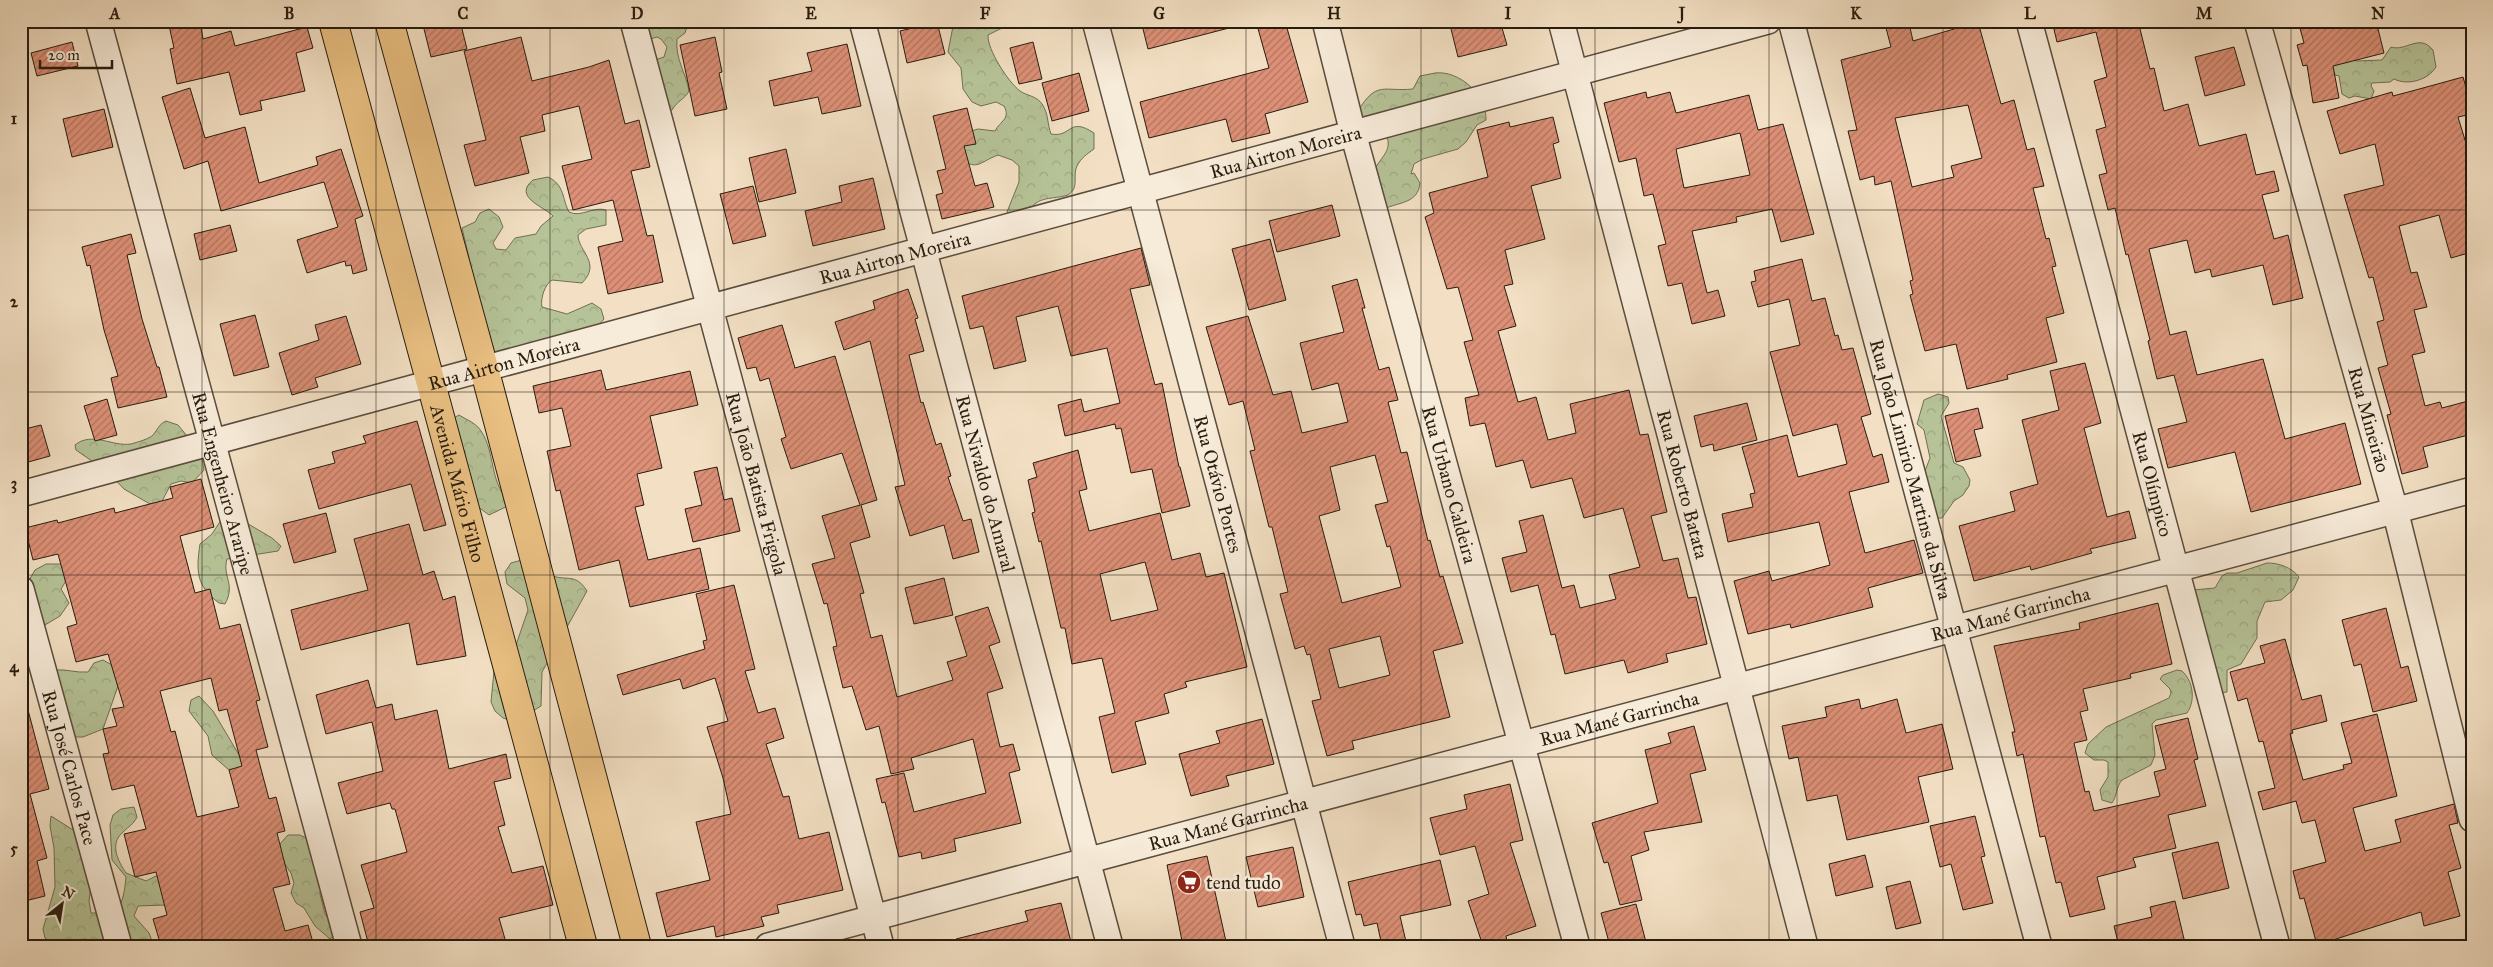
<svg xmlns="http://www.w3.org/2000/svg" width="2493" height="967" viewBox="0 0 2493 967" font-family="'IM FELL Great Primer',serif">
<defs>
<pattern id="forest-crowns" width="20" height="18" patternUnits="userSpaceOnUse" patternTransform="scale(1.25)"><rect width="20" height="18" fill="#b6c398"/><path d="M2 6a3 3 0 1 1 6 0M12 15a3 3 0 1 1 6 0" fill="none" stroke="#9ca782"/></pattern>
<pattern id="building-hatch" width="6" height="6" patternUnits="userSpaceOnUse" patternTransform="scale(1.25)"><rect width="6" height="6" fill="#dd9077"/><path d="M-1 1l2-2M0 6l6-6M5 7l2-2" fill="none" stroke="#b37560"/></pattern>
</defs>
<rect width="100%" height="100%" fill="#f3e0c4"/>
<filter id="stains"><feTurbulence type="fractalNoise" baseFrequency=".004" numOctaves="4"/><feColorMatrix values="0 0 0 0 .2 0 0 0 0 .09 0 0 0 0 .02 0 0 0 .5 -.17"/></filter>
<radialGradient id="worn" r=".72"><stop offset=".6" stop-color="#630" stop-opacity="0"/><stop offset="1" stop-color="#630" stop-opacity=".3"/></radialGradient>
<g fill="url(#forest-crowns)" stroke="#6e7053">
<path d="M637 21H689L685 33 677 39C675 59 686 73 689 91 685 99 677 101 672 110L667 111 655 60 664 57 667 47 661 39 657 37 647 40Z"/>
<path d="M954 21H1016L988 35C987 49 1008 82 1020 91 1027 96 1037 96 1042 104 1049 114 1047 124 1051 134 1072 138 1068 116 1094 133V149C1087 154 1081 158 1077 166 1072 177 1080 187 1068 195 1052 200 1038 195 1028 212L1010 216 1007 212 1019 182V166L1012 160 998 155C977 163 978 172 957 156L968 132 978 129 995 131C1000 121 1011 119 1004 106L996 102 981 106 972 102 963 89 961 68 948 52Z"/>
<path d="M2313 25 2356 61 2382 60 2391 47C2406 52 2419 33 2433 50L2436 67C2428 80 2408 86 2394 79L2390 82 2372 83 2371 86 2374 91 2371 99 2355 96 2349 98 2342 94 2339 76 2335 75 2330 77Z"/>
<path d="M1435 73C1459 70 1487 95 1486 120L1477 125 1466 142 1458 149 1423 159 1414 164 1411 174 1414 173 1420 183C1418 204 1398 202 1384 209L1375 169C1380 158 1392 151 1387 137L1364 126 1358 111C1377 80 1383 92 1413 89L1420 76Z"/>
<path d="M548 177C565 185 562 199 569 212 581 218 593 206 606 210V225L586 229 578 235C578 251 602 263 582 283L552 280C545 284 540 299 542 307L567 314 592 303 601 309 604 319 597 327 506 356 491 352 462 228 475 222 480 213 489 209 499 217 503 227 493 243 496 249 506 250 515 238 536 234 541 226 553 216C545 207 512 197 533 180Z"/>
<path d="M1938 394 1948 397 1949 403 1941 416 1954 463 1963 467 1970 480 1969 486 1963 495 1954 501 1942 518H1937L1923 476 1930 458 1924 430 1917 424 1924 400Z"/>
<path d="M459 415C467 420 476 423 481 431 496 453 489 486 512 504L489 515 473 503 464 461 465 451 456 445 452 419Z"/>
<path d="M166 421 178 425 201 453 204 470 192 483 181 481 171 484 161 503 150 504 124 489 109 473 76 450 75 445C92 431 113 447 131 444 138 442 149 439 153 435 158 429 159 424 166 421Z"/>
<path d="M233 515 272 538 281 546 278 551 227 559C222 577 236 584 225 604L219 603C196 586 196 571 200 544L212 534 223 517Z"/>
<path d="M522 560C531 565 541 571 550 575 567 582 575 572 587 591L542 672 541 706 515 722 503 718 495 711 491 702 494 671 515 648 528 610 525 598 507 584 505 572 511 563Z"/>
<path d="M2267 563C2279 563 2291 567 2299 577L2293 590 2281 600 2265 602 2257 621V638L2241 664 2227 670V692L2218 693 2193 590 2215 588 2222 576 2227 573H2237Z"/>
<path d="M46 564H65L72 571 61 589 69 603 60 616 45 625 40 623 24 589 35 570Z"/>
<path d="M103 660 112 665 118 686 103 729 83 737H71L56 670C67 669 76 673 88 672L94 663Z"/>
<path d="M2177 670 2182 671C2193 681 2196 700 2187 713L2156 720 2152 724 2155 755 2151 765 2122 780C2116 787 2117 796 2112 803L2102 800 2100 790 2108 777V762L2104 760H2094L2085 753 2088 744 2106 727 2169 698 2171 693 2170 689 2160 679 2163 675Z"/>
<path d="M199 696 213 711 245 765 239 774 229 770 212 755 208 736 189 711 191 700Z"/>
<path d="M134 807 137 817C133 825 129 826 123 832 109 844 118 861 126 873L146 881 156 876 167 880 165 905 138 906 134 916 149 933 154 946H101L86 939 71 940 62 945 52 944 45 938 43 929 55 887 54 848 50 826 51 816 81 835 92 878 89 901 91 913H102L119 907C124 897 125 888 126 877L112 860 110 825 113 815 121 809Z"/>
<path d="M288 835H300L310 840 322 883 320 894 325 914 338 932 330 939 315 926 304 908 296 903 291 893 294 883 291 873 278 854 280 844Z"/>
</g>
<g fill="url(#building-hatch)" stroke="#271c0e" fill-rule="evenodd">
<path d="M168 21H200L203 39 231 31 235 46 307 27 313 48 296 53 305 91 260 101 262 110 240 115 229 72 177 84 170 49 174 48Z"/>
<path d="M422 21H460L467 49 431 57Z"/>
<path d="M1141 21H1228L1229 28 1148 49Z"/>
<path d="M1272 21H1285L1308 102 1265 114 1270 133 1232 142 1226 119 1149 138 1140 102 1269 68 1257 25Z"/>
<path d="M1449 21H1500L1507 45 1458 57Z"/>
<path d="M2052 21H2138L2150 69 2154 68 2164 111 2188 104 2199 146 2246 134 2256 175 2274 171 2279 191 2262 195 2274 239 2288 235 2303 298 2273 305 2263 265 2212 277 2210 269 2195 273 2187 240 2149 249 2170 335 2186 331 2197 375 2263 359 2285 439 2345 423 2361 484 2251 512 2235 452 2168 468 2158 429 2187 422 2174 375 2157 379 2148 341 2150 340 2128 254 2126 255 2115 208 2108 210 2099 175 2107 173 2096 130 2106 127 2094 81 2107 77 2096 32 2057 42Z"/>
<path d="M2298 21H2376L2384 53 2333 66 2339 98 2313 103 2307 65 2303 66 2297 45 2304 43Z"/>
<path d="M937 22 945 54 907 63 900 31Z"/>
<path d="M1978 22 2001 104 2014 100 2027 150 2034 148 2044 186 2033 188 2046 239 2049 238 2056 266 2052 267 2064 313 2046 318 2057 362 2007 375 2008 379 1967 389 1956 344 1925 351 1910 295 1913 294 1910 281 1913 280 1891 181 1875 185 1874 176 1860 180 1848 131 1857 130 1841 60 1891 47 1886 28 1909 23 1913 41ZM1968 105 1982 158 1951 166 1954 177 1912 187 1895 118Z"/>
<path d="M521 37 532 81 589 67 609 60 625 124 639 120 650 167 631 171 647 236 653 235 663 282 608 294 598 247 623 241 613 200 573 210 562 166 592 159 579 106 542 115 545 131 520 137 529 173 475 186 464 145 486 140 464 51Z"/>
<path d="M715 37 722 72 719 73 727 109 695 116 680 45Z"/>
<path d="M72 42 78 66 37 76 31 53Z"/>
<path d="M1033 42 1042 79 1019 84 1010 48Z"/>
<path d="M847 44 861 106 822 114 818 97 774 106 769 81 812 71 807 53Z"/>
<path d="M2234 47 2245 85 2205 96 2195 57Z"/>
<path d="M1079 73 1089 111 1052 121 1042 83Z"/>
<path d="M2463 77 2472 108V114L2458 117 2472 163V252L2451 258 2439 215 2399 226 2411 273 2417 272 2427 307 2414 310 2425 352 2412 355 2425 406 2440 402 2442 408 2472 400V434L2423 447 2428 467 2402 474 2387 415 2391 414 2378 368 2388 365 2377 322 2384 320 2373 277 2369 278 2344 195 2384 185 2375 144 2340 154 2327 111 2392 92 2393 96 2412 91Z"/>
<path d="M190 88 205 138 245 127 259 183 318 165 316 157 341 149 363 216 355 219 367 270 353 274 351 265 346 266 345 261 307 273 297 240 338 227 324 182 221 211 208 161 184 169 162 97Z"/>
<path d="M1646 92 1647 98 1670 92 1676 113 1749 95 1758 130 1783 124 1814 234 1781 242 1772 209 1736 217 1737 222 1692 231 1707 293 1718 290 1725 316 1692 324 1682 283 1668 286 1658 246 1666 244 1653 194 1644 196 1636 158 1619 162 1604 103ZM1740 133 1750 175 1684 188 1676 149Z"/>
<path d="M967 108 976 144 964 146 975 186 987 183 994 207 942 219 936 195 943 193 937 171 946 169 933 116Z"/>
<path d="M104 109 113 147 72 157 63 119Z"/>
<path d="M1553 117 1559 142 1553 144 1561 178 1531 186 1545 239 1505 250 1513 284 1504 286 1516 326 1498 331 1518 402 1536 397 1548 440 1576 433 1570 404 1629 390 1640 435 1648 434 1667 512 1651 516 1663 561 1678 558 1688 598 1696 597 1707 644 1666 654 1668 662 1628 673 1624 660 1565 674 1555 634 1551 635 1538 585 1511 592 1502 558 1527 552 1519 521 1543 515 1562 588 1574 585 1580 608 1616 599 1609 575 1640 567 1623 508 1584 518 1572 478 1531 488 1523 460 1496 467 1485 423 1470 426 1465 398 1479 395 1464 342 1473 340 1458 287 1447 289 1425 217 1434 213 1429 193 1488 177 1477 130 1509 122 1510 127Z"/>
<path d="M786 149 796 193 759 202 749 158Z"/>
<path d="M873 178 885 229 813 246 805 211 842 202 839 186Z"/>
<path d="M753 186 766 236 733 244 720 194Z"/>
<path d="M1332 205 1340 236 1277 252 1269 221Z"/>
<path d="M230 225 237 251 200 260 194 234Z"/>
<path d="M131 234 136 253 127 255 142 319 157 367H159L167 397 118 408 111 378 118 376 104 330 90 265 87 266 82 247Z"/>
<path d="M1270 239 1286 300 1249 310 1232 249Z"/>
<path d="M1141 248 1150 285 1130 289 1155 385 1162 383 1179 467H1180L1190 506 1162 513 1152 469 1131 473 1121 428 1116 429 1115 424 1065 436 1058 405 1081 399 1084 412 1120 403 1107 348 1071 356 1058 306 1016 317 1026 361 994 369 983 326 970 329 962 296Z"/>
<path d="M1802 259 1812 301 1825 298 1835 336 1838 335 1842 350 1853 348 1871 414 1861 417 1873 457 1882 454 1889 482 1849 492 1865 553 1914 540 1923 573 1868 588 1873 607 1791 628 1790 624 1748 634 1734 581 1769 571 1772 581 1830 565 1819 522 1728 542 1722 514 1753 507 1750 494 1755 493 1742 447 1787 435 1798 477 1847 464 1837 424 1793 436 1770 352 1800 345 1789 299 1758 307 1751 282 1756 281 1754 271Z"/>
<path d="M1357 279 1365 308H1362L1379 370 1389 367 1398 400 1388 402 1401 453 1407 452 1428 541 1430 540 1440 577 1443 576 1463 643 1433 651 1450 717 1352 741 1354 749 1327 756 1312 701 1321 699 1310 654 1307 655 1304 646 1295 649 1280 594 1288 592 1272 527H1269L1250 451 1255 450 1243 401 1229 405 1206 327 1248 316 1273 395 1291 391 1302 433 1348 422 1338 383 1312 390 1300 343 1344 332 1332 286ZM1375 455 1388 502 1375 505 1387 547 1390 546 1401 587 1342 603 1319 516 1340 510 1330 467ZM1380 636 1390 675 1339 688 1329 649Z"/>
<path d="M908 289 918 318 915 319 924 351 909 355 921 403 923 402 936 445 941 443 951 476 948 477 963 521 971 519 979 552 953 559 944 525 910 536 895 487 905 485 870 341 844 350 835 322 875 309 873 301Z"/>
<path d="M255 315 269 367 234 376 220 324Z"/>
<path d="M346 316 361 364 315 378 318 387 292 395 279 353 319 340 315 325Z"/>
<path d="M782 325 795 368 835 356 877 500 861 505 870 537 850 543 864 593 860 594 871 638 882 635 897 697 953 680 947 662 967 656 955 617 988 607 1000 642 989 646 1003 688 987 693 1000 747 1013 744 1020 770 1009 773 1021 823 954 839 956 851 922 859 921 852 899 857 885 802 882 803 876 779 904 773 914 812 986 793 973 739 911 758 914 769 891 774 879 726 866 730 852 686 843 688 833 647 837 646 827 603 824 604 812 564 835 558 822 516 860 505 842 453 791 469 781 439 786 437 769 378 760 381 756 367 747 369 738 338Z"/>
<path d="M2085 363 2101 423 2084 428 2107 517 2129 511 2136 538 2090 549 2092 553 2031 570 2030 566 1974 581 1959 526 2015 511 2010 492 2038 484 2022 420 2059 410 2050 371Z"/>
<path d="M601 370 606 390 690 371 698 405 650 416 662 468 637 474 644 505 635 507 648 560 700 548 709 589 630 607 619 560 579 570 560 490 556 491 547 451 571 446 562 408 539 413 533 386Z"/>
<path d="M107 399 117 435 95 441 84 406Z"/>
<path d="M1747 403 1757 440 1714 451 1713 444 1701 447 1694 416Z"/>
<path d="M1978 408 1983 428 1974 430 1981 456 1956 462 1945 416Z"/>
<path d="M417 421 446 525 424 531 411 484 319 509 308 470 335 463 332 452 366 443 363 436Z"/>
<path d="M41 425 50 456 21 464V430Z"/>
<path d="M1078 450 1087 489 1079 491 1089 531 1160 513 1172 560 1200 553 1206 577 1224 573 1247 667 1185 682 1187 687 1164 694 1169 713 1135 722 1146 764 1112 773 1099 717 1115 713 1102 658 1072 664 1065 628H1061L1041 541 1039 542 1032 513 1035 512 1028 480 1037 477 1033 463ZM1145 562 1158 610 1111 621 1100 574Z"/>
<path d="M717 467 724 500 732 498 740 531 693 542 685 509 702 505 694 472Z"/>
<path d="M201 479 214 527 180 536 195 593 210 589 220 629 240 624 260 700 256 701 268 747 256 750 269 799 276 797 285 831 277 833 290 884 273 888 285 931 308 925 314 946H161L153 919 167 915 156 872 135 877 124 834 146 829 134 785 112 790 103 754 109 753 103 729 117 726 112 709 124 707 108 654 76 662 67 627 77 624 58 554 33 560 25 528 57 520 58 523 114 508 115 513 173 498 170 487ZM211 678 219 711 227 709 242 766 229 770 239 807 197 817 175 731 171 732 160 691Z"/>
<path d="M326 513 336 552 294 563 283 524Z"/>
<path d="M409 524 423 575 434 571 443 600 455 596 466 656 417 665 409 623 301 650 291 610 368 590 354 539Z"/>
<path d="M944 578 953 615 914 624 905 588Z"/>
<path d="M734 585 755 669 745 671 758 713 775 708 784 738 766 744 783 797 789 796 799 839 829 832 843 890 777 905 779 913 761 917 764 926 716 937 714 926 667 937 656 893 710 880 696 822 731 814 723 778 707 727 728 721 715 678 683 689 680 679 623 695 617 675 705 649 703 641 707 640 696 594Z"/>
<path d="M2158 603 2172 664 2130 674 2131 678 2083 689 2088 710 2080 712 2087 740 2074 743 2085 792 2089 791 2094 811 2160 796 2154 772 2166 769 2155 726 2188 718 2198 759 2194 760 2206 806 2168 815 2176 848 2133 858 2136 867 2097 877 2105 909 2070 917 2061 882 2056 883 2045 836 2040 837 2023 754 2017 756 2012 732H2015L1994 646 2080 629 2079 623Z"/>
<path d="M2386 608 2401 668 2408 666 2417 701 2373 712 2361 664 2354 666 2342 620Z"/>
<path d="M2285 639 2302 700 2321 695 2327 721 2292 730 2293 733 2290 734 2303 780 2344 769 2343 765 2352 763 2341 723 2377 714 2397 796 2353 808 2365 851 2401 842 2395 820 2454 804 2458 823 2449 825 2461 868 2448 872 2460 916 2424 926 2421 912 2317 945 2304 898 2300 899 2293 871 2326 862 2315 820 2302 823 2296 801 2263 810 2258 792 2275 788 2263 741 2259 742 2247 698 2238 701 2230 672 2265 663 2260 646Z"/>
<path d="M368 680 376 708 392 704 395 720 437 710 449 769 506 754 511 778 494 782 505 825 498 827 512 873 543 866 553 905 499 918 507 946H369L360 912 374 908 361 865 407 852 395 809H392L390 803 347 814 338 783 383 771 372 722 326 734 316 695Z"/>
<path d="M1859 699 1861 709 1897 699 1906 733 1942 724 1953 769 1918 777 1929 822 1847 840 1837 795 1807 801 1798 757 1789 759 1782 726 1827 717 1825 707Z"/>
<path d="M28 710 49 789 30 794 47 858 37 861 45 896 21 902V711Z"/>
<path d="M1262 719 1274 764 1226 776 1229 786 1191 796 1179 754 1220 743 1216 731Z"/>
<path d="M1694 726 1706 770 1690 774 1702 822 1644 832 1649 850 1631 856 1642 900 1620 905 1608 862 1604 863 1592 823 1658 803 1645 750 1671 743 1668 733Z"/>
<path d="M1510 784 1523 840 1510 843 1536 926 1506 936 1508 946H1483L1468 901 1489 894 1475 846 1440 855 1430 818 1467 809 1464 795Z"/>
<path d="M1975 816 1985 856 1981 857 1993 903 1963 910 1951 864 1940 867 1930 826Z"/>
<path d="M2218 842 2229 888 2183 899 2172 853Z"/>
<path d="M1293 847 1304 897 1258 907 1246 857Z"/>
<path d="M1865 855 1873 887 1836 896 1829 864Z"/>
<path d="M1207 856 1227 946H1183L1167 865Z"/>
<path d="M1440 860 1451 905 1400 916 1407 946H1382L1377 923 1364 926 1361 914 1356 915 1348 882Z"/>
<path d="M1910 881 1921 923 1896 929 1886 887Z"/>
<path d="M2175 901 2185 943 2172 946H2119L2114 926 2152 917 2150 907Z"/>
<path d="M1061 903 1072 946H957L956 939 1028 921 1025 911Z"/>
<path d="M1636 904 1647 946H1610L1601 913Z"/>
</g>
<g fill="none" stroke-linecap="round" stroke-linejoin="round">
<g stroke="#5a4d3c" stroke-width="28">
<g id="minor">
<path id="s1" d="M98 21 349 946"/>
<path id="s2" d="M633 21 881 946"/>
<path id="s3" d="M862 21 1110 946"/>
<path id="s4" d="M1095 21 1342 946"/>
<path id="s5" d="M1325 21 1353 133 1577 946"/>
<path id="s6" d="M1561 21 1805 946"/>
<path id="s7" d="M1791 21 2039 946"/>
<path id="s8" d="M2029 21 2277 946"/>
<path id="s9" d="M2257 21 2395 510 2472 819"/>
<path id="s10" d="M21 494 1768 21"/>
<path id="s11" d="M21 589 119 946"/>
<path id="s12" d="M768 946 2472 490"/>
</g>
</g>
<g stroke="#271c0e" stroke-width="30">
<g id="major">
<path id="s13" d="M333 21 583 946"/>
<path d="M389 21 484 368 637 946"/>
</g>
</g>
<use href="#minor" stroke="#f7ebd9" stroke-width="25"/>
<use href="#major" stroke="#eac082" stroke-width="28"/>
</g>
<path fill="none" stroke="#271c0e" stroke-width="1" stroke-opacity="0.55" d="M202 21V946M376 21V946M550 21V946M724 21V946M898 21V946M1072 21V946M1246 21V946M1421 21V946M1595 21V946M1769 21V946M1943 21V946M2117 21V946M2291 21V946M21 210H2472M21 392H2472M21 575H2472M21 757H2472"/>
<defs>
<g id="supermarket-disc" transform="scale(1.25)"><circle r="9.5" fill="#8f2418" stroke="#f7ebd9"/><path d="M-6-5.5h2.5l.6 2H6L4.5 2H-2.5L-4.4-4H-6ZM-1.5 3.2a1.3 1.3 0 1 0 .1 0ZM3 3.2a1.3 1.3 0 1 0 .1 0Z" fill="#fff"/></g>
</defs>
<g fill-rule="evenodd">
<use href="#supermarket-disc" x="1189" y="882"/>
</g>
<g text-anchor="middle" stroke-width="5" stroke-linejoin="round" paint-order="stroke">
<g font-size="19" fill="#271c0e" stroke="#f7ebd9">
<text dy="7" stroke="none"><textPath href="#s10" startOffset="1310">Rua Airton Moreira</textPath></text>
<text dy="7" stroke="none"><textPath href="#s10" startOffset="905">Rua Airton Moreira</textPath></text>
<text dy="7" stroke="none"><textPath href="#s10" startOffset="500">Rua Airton Moreira</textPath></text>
<text dy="7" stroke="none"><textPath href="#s9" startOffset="414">Rua Mineirão</textPath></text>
<text dy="7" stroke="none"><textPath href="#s7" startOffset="464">Rua João Limirio Martins da Silva</textPath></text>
<text dy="7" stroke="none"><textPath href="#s1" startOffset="479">Rua Engenheiro Araripe</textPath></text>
<text dy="7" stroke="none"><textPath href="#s13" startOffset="479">Avenida Mário Filho</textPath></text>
<text dy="7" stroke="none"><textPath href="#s2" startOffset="479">Rua João Batista Frigola</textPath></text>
<text dy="7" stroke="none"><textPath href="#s3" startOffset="479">Rua Nivaldo do Amaral</textPath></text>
<text dy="7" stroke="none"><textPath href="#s4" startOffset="479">Rua Otávio Portes</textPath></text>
<text dy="7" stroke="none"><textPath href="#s5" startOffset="480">Rua Urbano Caldeira</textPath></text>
<text dy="7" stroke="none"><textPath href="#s6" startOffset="479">Rua Roberto Batata</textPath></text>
<text dy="7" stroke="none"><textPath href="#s8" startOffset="479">Rua Olímpico</textPath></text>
<text dy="7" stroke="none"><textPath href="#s12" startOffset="1286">Rua Mané Garrincha</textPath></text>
<text dy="7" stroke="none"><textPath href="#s12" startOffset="881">Rua Mané Garrincha</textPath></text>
<text dy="7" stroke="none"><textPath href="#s11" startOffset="185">Rua José Carlos Pace</textPath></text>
<text dy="7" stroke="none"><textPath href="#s12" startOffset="476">Rua Mané Garrincha</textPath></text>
</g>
<g font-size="19" fill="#271c0e" stroke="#f7ebd9" text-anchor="start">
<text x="1206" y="889">tend tudo</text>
</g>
</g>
<rect width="2493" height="967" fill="none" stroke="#f3e0c4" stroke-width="55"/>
<g transform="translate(62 904) rotate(30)" stroke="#f7ebd9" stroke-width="4" paint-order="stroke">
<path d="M0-4L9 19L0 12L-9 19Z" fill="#271c0e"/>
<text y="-8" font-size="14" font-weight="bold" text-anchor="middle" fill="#271c0e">N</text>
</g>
<path d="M40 60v8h72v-8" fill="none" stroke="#271c0e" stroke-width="2.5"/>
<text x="48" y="60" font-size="15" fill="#271c0e" stroke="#f7ebd9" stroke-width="4" paint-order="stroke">20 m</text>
<rect x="28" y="28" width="2438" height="912" fill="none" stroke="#271c0e" stroke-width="2"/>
<g font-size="16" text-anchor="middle" font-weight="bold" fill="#271c0e">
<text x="115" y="19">A</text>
<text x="289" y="19">B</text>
<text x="463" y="19">C</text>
<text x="637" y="19">D</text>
<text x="811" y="19">E</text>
<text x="985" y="19">F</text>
<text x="1159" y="19">G</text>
<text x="1334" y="19">H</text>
<text x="1508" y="19">I</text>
<text x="1682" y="19">J</text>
<text x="1856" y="19">K</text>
<text x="2030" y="19">L</text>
<text x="2204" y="19">M</text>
<text x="2378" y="19">N</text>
<text x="14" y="124">1</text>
<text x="14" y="307">2</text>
<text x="14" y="489">3</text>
<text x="14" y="672">4</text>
<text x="14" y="854">5</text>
</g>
<rect width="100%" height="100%" filter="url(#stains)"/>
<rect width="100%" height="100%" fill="url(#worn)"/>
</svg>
